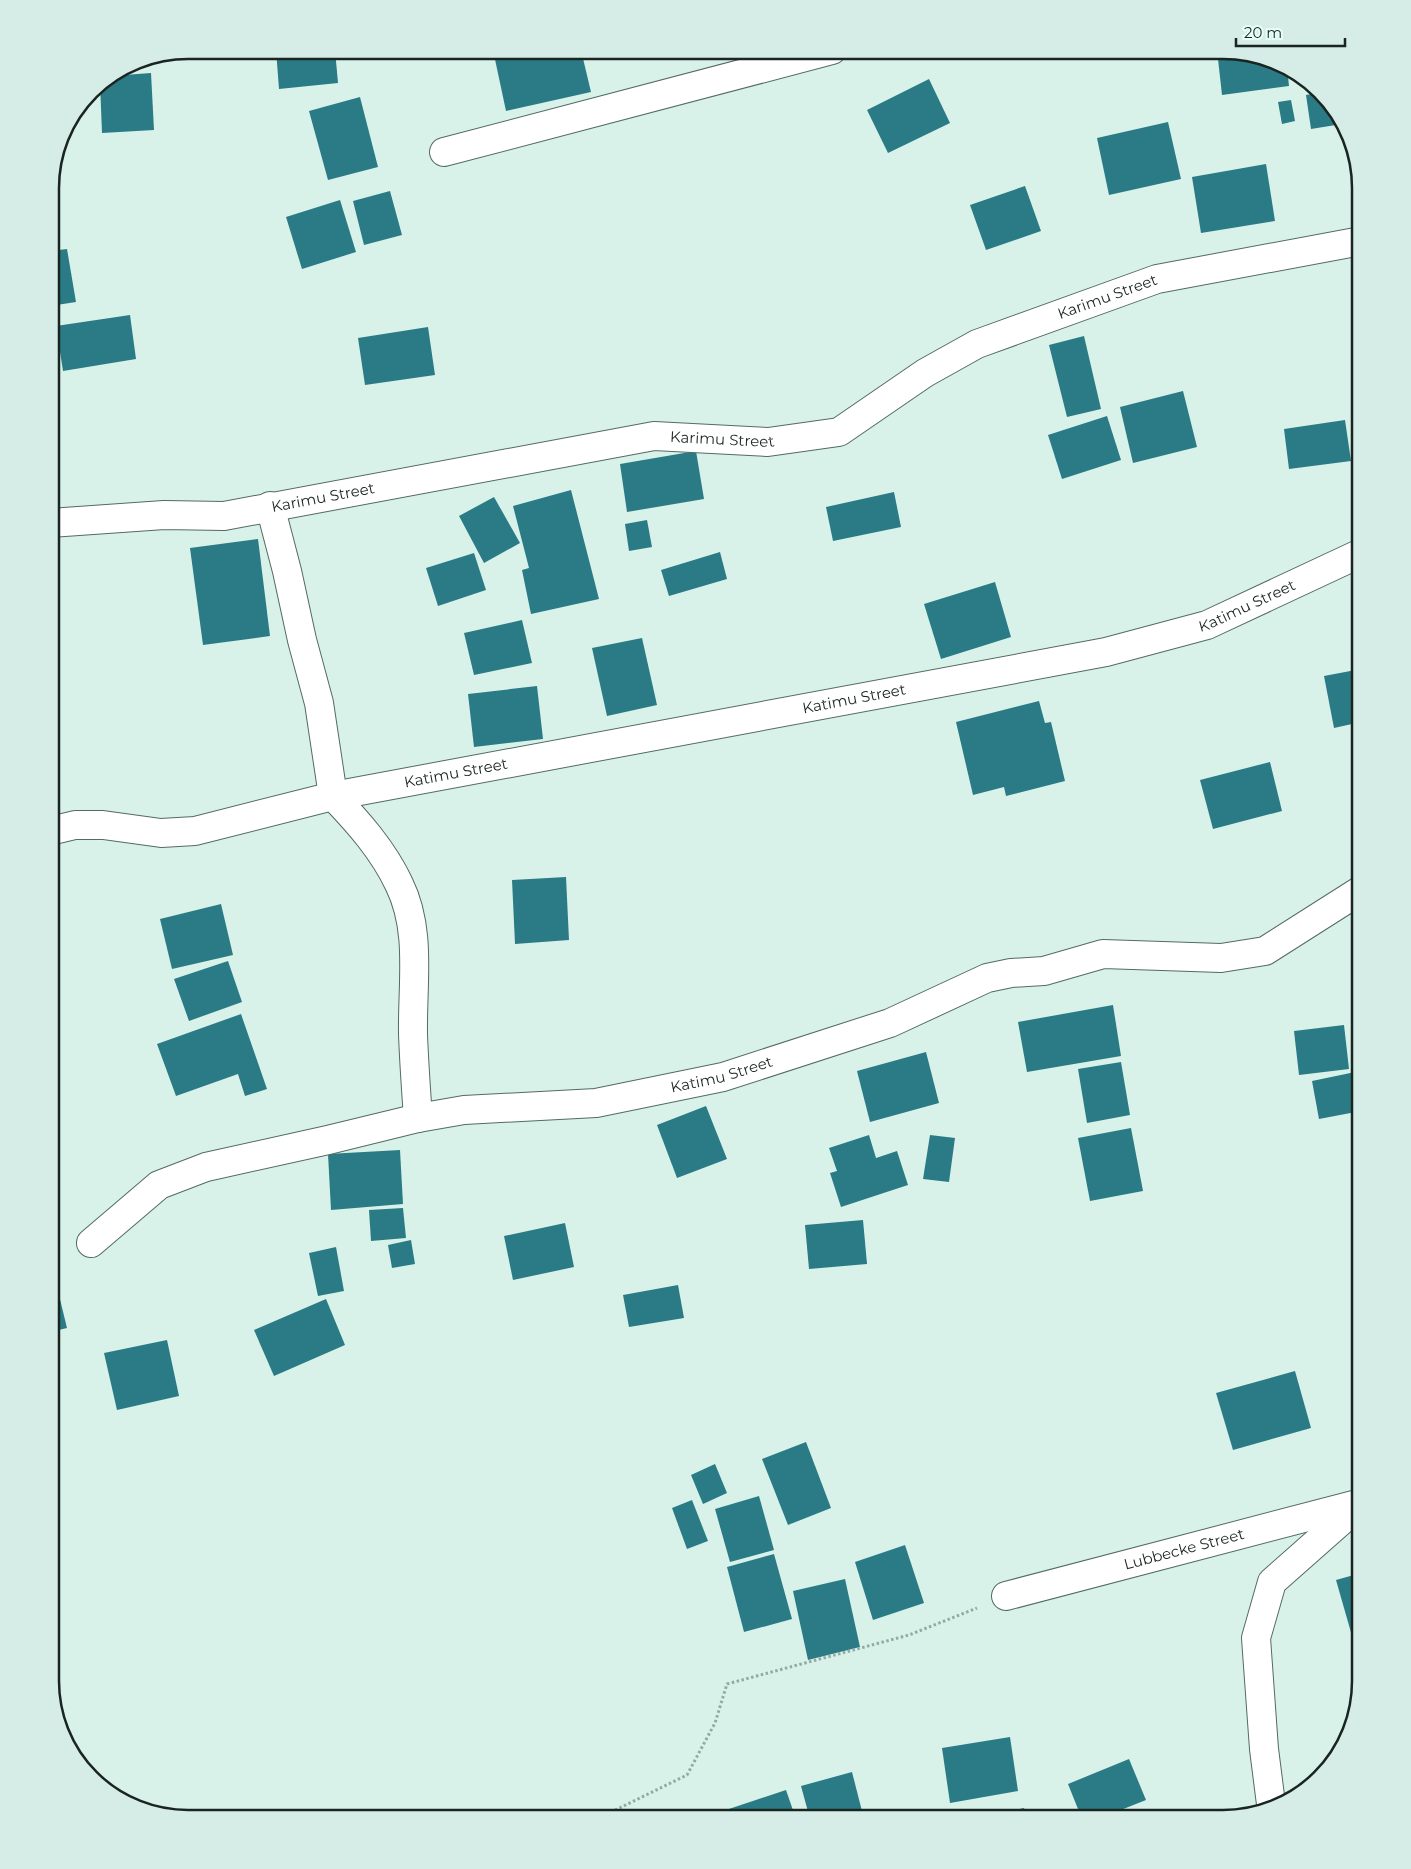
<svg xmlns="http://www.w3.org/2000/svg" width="1411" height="1869" viewBox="0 0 1411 1869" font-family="Montserrat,sans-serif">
<rect width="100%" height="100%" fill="#d8f2ea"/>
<g fill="#2a7b85">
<path d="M276 50H335L338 83 279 89Z"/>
<path d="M493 50H581L591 92 506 111Z"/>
<path d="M1217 50H1232L1287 67 1289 86 1222 95Z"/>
<path d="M151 73 154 130 102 133 100 83 110 76Z"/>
<path d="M929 79 950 123 888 153 867 110Z"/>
<path d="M1318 93 1338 112 1342 124 1311 129 1306 95Z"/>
<path d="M360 97 378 167 328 180 309 111Z"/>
<path d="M1291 100 1295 121 1282 124 1278 102Z"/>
<path d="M1168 122 1181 179 1109 195 1097 138Z"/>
<path d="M1266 164 1275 221 1201 233 1192 177Z"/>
<path d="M1025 186 1041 231 986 250 970 205Z"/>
<path d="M390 191 402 235 364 245 353 201Z"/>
<path d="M340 200 356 252 302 269 286 217Z"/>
<path d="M67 249 76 302 50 306V251Z"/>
<path d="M130 315 136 359 63 371 56 326Z"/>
<path d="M428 327 435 375 365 385 358 338Z"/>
<path d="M1084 336 1101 409 1067 417 1049 345Z"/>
<path d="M1183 391 1197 447 1133 463 1120 407Z"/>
<path d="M1107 416 1121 460 1062 479 1048 435Z"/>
<path d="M1345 420 1351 461 1289 469 1284 429Z"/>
<path d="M696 451 704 499 627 512 620 464Z"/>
<path d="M571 490 599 599 531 614 522 570 529 568 513 506Z"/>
<path d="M894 492 901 527 833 541 826 507Z"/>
<path d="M494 497 520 543 484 563 459 516Z"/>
<path d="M647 520 652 547 629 551 625 524Z"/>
<path d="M258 539 270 636 203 645 190 548Z"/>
<path d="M720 552 727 579 669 596 661 570Z"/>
<path d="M474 553 486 590 438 606 426 568Z"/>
<path d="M995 582 1011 637 941 659 924 604Z"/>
<path d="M522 620 532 663 474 675 464 633Z"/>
<path d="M642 638 657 705 607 716 592 648Z"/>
<path d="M1361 669V722L1334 728 1324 676Z"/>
<path d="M537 686 543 739 474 747 468 694Z"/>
<path d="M1039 701 1045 723 1051 722 1065 781 1006 796 1004 787 973 795 956 722Z"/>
<path d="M1270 762 1282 811 1213 829 1200 780Z"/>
<path d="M566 877 569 940 515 944 512 880Z"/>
<path d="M221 904 233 955 172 969 160 919Z"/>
<path d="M228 961 242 1002 189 1021 174 979Z"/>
<path d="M1113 1005 1121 1056 1027 1072 1018 1022Z"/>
<path d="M241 1014 267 1089 245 1096 238 1074 176 1096 157 1044Z"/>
<path d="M1344 1025 1349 1069 1299 1075 1294 1031Z"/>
<path d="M926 1052 939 1103 870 1122 857 1071Z"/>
<path d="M1121 1062 1130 1115 1087 1123 1078 1069Z"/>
<path d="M1360 1071 1361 1111 1319 1119 1312 1081Z"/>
<path d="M706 1106 727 1159 677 1178 657 1125Z"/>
<path d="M1131 1128 1143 1191 1090 1201 1078 1138Z"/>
<path d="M869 1135 876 1158 897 1151 908 1185 841 1207 830 1173 837 1171 829 1148Z"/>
<path d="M930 1135 955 1138 949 1182 923 1179Z"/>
<path d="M400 1150 403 1204 331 1210 328 1154Z"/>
<path d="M403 1208 406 1238 371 1241 369 1210Z"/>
<path d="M863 1220 867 1264 809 1269 805 1225Z"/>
<path d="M565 1223 574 1267 513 1280 504 1236Z"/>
<path d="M411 1240 415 1264 392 1268 388 1245Z"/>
<path d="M336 1247 344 1291 318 1296 309 1253Z"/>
<path d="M678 1285 684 1318 629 1327 623 1295Z"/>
<path d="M58 1291 67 1328 50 1332V1292Z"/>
<path d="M326 1299 345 1345 274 1376 254 1330Z"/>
<path d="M167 1340 179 1396 117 1410 104 1353Z"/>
<path d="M1295 1371 1311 1428 1233 1450 1216 1393Z"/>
<path d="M806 1442 831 1508 788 1525 762 1459Z"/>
<path d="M715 1464 727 1493 703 1504 691 1475Z"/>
<path d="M759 1496 774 1550 730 1562 715 1509Z"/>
<path d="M692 1500 708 1541 687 1549 672 1508Z"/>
<path d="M905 1545 924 1603 873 1620 855 1562Z"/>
<path d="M774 1554 792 1619 744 1632 727 1567Z"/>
<path d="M1361 1573V1633L1352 1636 1336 1580Z"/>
<path d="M845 1579 860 1647 808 1660 793 1591Z"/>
<path d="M1010 1737 1018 1791 950 1803 942 1748Z"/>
<path d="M1129 1759 1146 1800 1098 1819H1082L1068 1784Z"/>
<path d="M852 1772 864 1819H810L801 1786Z"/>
<path d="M786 1790 796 1819H709L708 1816Z"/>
<path d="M1024 1808 1027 1819H975V1818Z"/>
</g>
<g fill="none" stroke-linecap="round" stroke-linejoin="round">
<g stroke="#546a64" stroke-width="30">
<g id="minor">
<path d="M444 152 832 50"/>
<path id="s1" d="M50 523 164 515 224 516 654 436 768 442 839 432 925 373 977 344 1157 279 1361 241"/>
<path id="s2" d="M333 796 1106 652 1207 625 1361 553"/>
<path d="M333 796C358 822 383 850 399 884 422 930 412 984 413 1034 414 1062 416 1090 418 1118"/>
<path d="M50 831 75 825H103L161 833 195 831 333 796 319 703 302 640 287 571 270 506"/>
<path id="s3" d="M91 1243 159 1185 206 1167 328 1140 418 1118 464 1110 596 1103 723 1077 890 1023 987 978 1011 973 1044 971 1103 954 1221 958 1265 951 1361 890"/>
<path id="s4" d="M1006 1596 1361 1503"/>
<path d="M1271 1804 1264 1749 1256 1638 1272 1582 1358 1506"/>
</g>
</g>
<g stroke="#94a9a3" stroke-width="3" stroke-dasharray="2.5 2.5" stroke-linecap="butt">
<path d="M50 1080 54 992 50 987"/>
<path d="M50 1251 59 1249"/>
<path d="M597 1819 687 1775 715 1723 727 1684 909 1635 977 1608"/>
</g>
<use href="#minor" stroke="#fff" stroke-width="28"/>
</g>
<g text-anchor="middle" stroke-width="5" stroke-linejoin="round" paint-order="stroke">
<g font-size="15" fill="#1a2421" stroke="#e5fff7">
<text dy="5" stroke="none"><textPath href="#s1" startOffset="1100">Karimu Street</textPath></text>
<text dy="5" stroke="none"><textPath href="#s1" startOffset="680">Karimu Street</textPath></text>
<text dy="5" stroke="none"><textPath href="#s1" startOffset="275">Karimu Street</textPath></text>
<text dy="5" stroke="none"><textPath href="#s2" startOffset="935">Katimu Street</textPath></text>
<text dy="5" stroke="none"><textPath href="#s2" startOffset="530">Katimu Street</textPath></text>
<text dy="5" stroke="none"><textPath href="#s2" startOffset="125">Katimu Street</textPath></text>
<text dy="5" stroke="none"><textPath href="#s3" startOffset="665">Katimu Street</textPath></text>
<text dy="5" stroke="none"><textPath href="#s4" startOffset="184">Lubbecke Street</textPath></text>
</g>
</g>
<path d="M0 0H1411V1869H0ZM188 59H1223A129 129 0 0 1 1352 188V1681A129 129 0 0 1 1223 1810H188A129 129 0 0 1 59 1681V188A129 129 0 0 1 188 59Z" fill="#d5ede6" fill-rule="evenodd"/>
<path fill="none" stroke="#1a2421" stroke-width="2.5" d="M188 59H1223A129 129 0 0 1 1352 188V1681A129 129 0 0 1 1223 1810H188A129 129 0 0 1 59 1681V188A129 129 0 0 1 188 59Z"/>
<path d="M1236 38v8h109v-8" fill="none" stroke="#1a2421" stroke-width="2.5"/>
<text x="1244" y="38" font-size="15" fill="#1a2421" stroke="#e5fff7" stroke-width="4" paint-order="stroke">20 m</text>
</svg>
